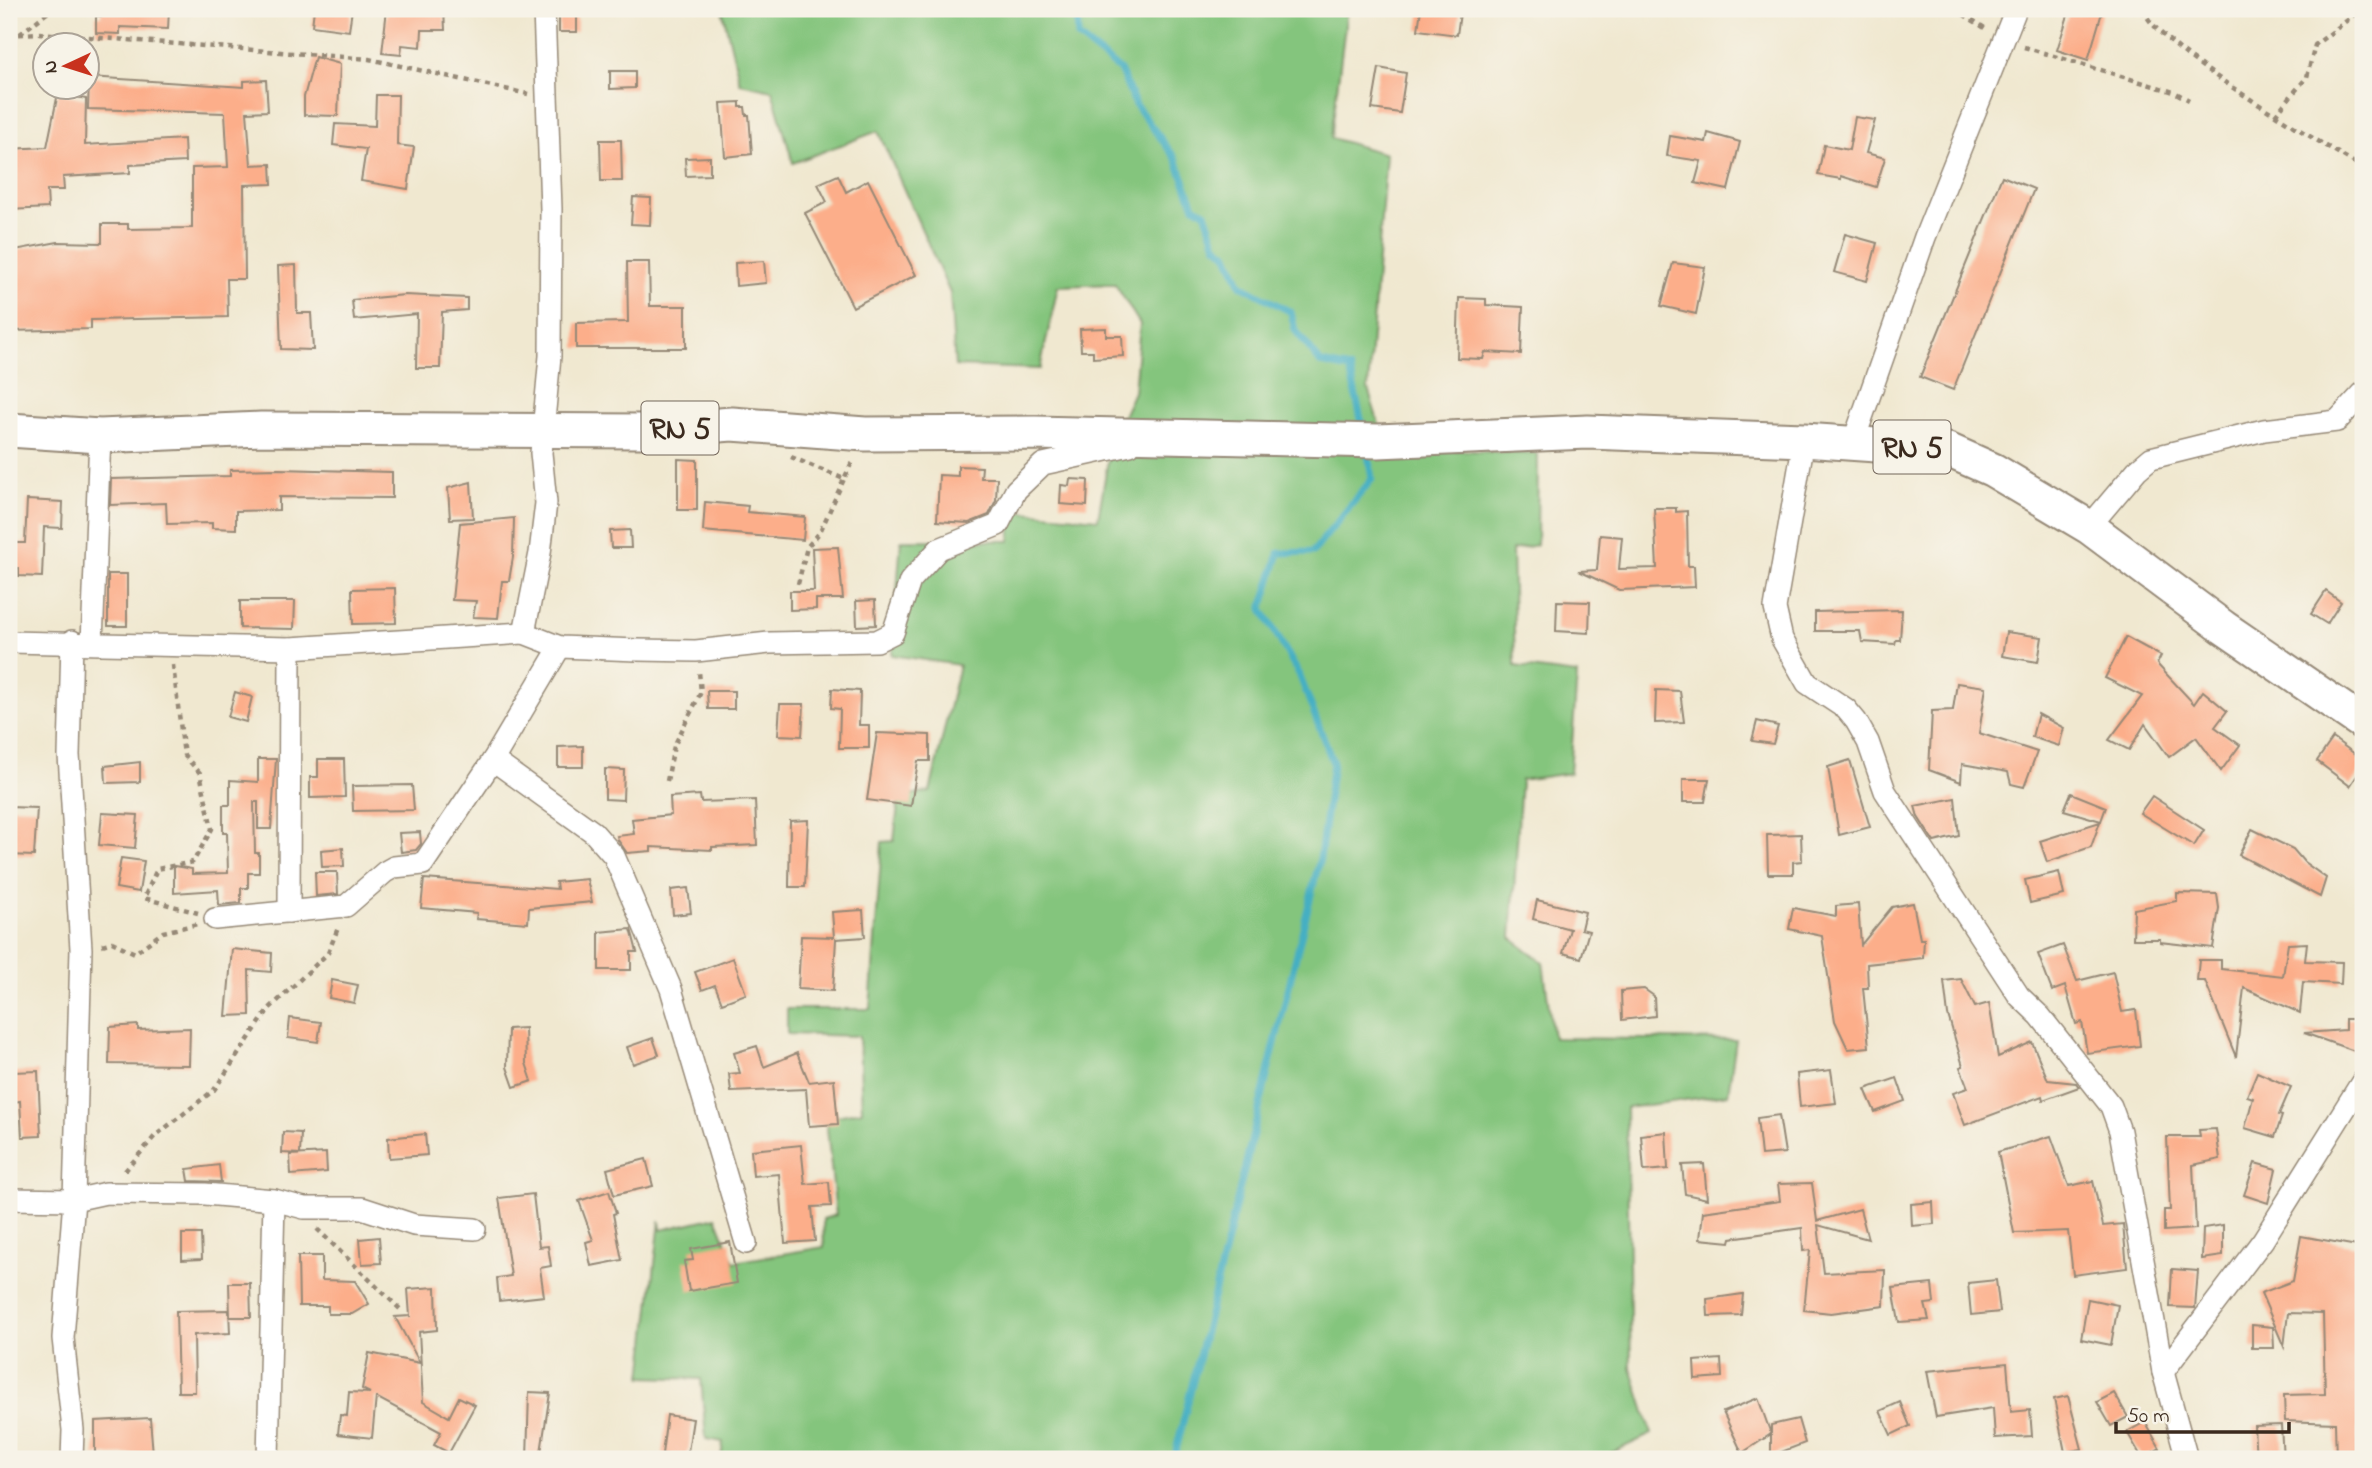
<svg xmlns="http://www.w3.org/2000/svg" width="2372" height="1468" viewBox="0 0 2372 1468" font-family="'Indie Flower',sans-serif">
<rect width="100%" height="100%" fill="#f7f3e8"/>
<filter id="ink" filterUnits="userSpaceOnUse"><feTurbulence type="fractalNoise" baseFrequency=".0143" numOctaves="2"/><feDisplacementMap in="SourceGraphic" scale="14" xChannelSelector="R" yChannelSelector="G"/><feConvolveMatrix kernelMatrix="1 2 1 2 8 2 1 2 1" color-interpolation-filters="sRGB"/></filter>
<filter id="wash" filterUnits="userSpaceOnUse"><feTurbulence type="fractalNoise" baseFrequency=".00686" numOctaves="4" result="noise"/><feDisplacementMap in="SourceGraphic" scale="28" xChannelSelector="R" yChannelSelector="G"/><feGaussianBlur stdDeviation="1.57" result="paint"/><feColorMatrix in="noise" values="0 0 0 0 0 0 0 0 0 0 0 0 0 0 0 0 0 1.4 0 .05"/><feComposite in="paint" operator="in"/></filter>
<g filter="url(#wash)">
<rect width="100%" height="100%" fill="#f0e8d0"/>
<path fill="#84c57d" stroke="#60784e" stroke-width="2" d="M722 9H1347L1331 138 1386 154 1368 389 1386 447 1538 454 1537 545 1512 550 1515 666 1577 674 1570 773 1521 780 1511 938 1543 962 1553 1038 1736 1040 1728 1094 1626 1108 1631 1368 1652 1434 1609 1454V1459H721L723 1442 706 1439 701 1379 642 1377 660 1220 661 1230 716 1217 734 1262 824 1247 823 1219 836 1215 826 1118 862 1111 859 1036 787 1034V1009H870L882 842 894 841 899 796 930 792 959 665 892 655 901 540 1010 541 1013 511 1098 519 1111 442 1134 392 1140 324 1115 284 1058 286 1040 369 955 366 950 293 878 131 793 163 772 90 740 83Z"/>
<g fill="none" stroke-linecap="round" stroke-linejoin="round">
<g stroke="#44afc3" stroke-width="7">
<path d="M1082 9 1077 11 1078 37 1120 70 1135 104 1176 159 1194 206 1205 212 1216 245 1228 255 1241 285 1291 312 1295 330 1321 363 1350 369 1364 433"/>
<path d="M1174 1459 1320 858 1333 763 1299 674 1262 609 1279 553 1313 552 1372 479 1367 448"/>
</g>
</g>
<g id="blocks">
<g fill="#fcae8a">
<path d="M101 9H169L168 29 120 27V34L96 33V16H101Z"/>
<path d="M314 9H352L349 31 312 26Z"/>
<path d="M387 9H444L445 30H422L421 47 402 45 401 55 382 53Z"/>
<rect x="559" y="9" width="18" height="23"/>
<path d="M1421 9 1460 13 1457 35 1418 30Z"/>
<path d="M2070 9H2103L2088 60 2057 50Z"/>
<path d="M315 57 340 64 338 116 304 115V97Z"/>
<path d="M1379 68 1406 73 1400 113 1372 109Z"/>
<path d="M610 71H635V88L610 89Z"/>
<path d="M89 77 244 87V81L266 80 268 111 247 112 251 165 271 164 272 184 244 185 245 279H227L228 317 91 320V329L9 331V251L58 242 102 243V224H128V229L192 228V168L228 167 225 113 88 109Z"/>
<path d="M58 93 86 99 85 145 184 139 185 162 130 165V173L63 177 64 190H47L48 208 9 210V149L47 147Z"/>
<path d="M376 95H398L397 145 414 147 408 189 361 181 366 149 333 145 335 124 375 126Z"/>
<path d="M740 102V107H745L746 115H749L752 154 725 157 721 103Z"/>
<path d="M1855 117 1875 120 1866 153 1885 158 1876 187 1841 176V179L1818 175 1824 145 1849 150Z"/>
<path d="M1708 133 1740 142 1728 190 1695 183 1701 161 1667 156 1670 136 1706 142Z"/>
<path d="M600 140H621L622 181H601Z"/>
<path d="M710 157V175L686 176 685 158Z"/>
<path d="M838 175 846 192 868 180 916 275 853 307 805 213 827 202 818 184Z"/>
<path d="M2002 176 2034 189 1953 390 1920 377Z"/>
<path d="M633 197 651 198 650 225 631 224Z"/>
<path d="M1845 234 1877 243 1867 281 1834 272Z"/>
<path d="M764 261 766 283 736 286 735 263Z"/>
<path d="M627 262H649L650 306H686V348H576V323L628 322Z"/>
<path d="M1673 263 1705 267 1696 314 1661 306Z"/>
<path d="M296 265 297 313H311L313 350 281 349 278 266Z"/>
<path d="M405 295 467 298V310L442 312 440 368H416L417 314 354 320 352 300Z"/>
<path d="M1459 298 1486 299V305L1523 307 1521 354 1485 352 1483 359 1457 358Z"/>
<path d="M1106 328V336H1122L1123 356 1093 358V351H1081L1080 329Z"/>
<path d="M678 459 697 460V510H678Z"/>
<path d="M958 466 982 467 981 478H997L996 500 989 515 969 523 937 521 939 475 958 476Z"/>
<path d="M278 469 392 472V498L279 497V510L236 511V529L212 528V523L167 524 166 503 110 505 111 479 230 476V470Z"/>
<path d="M1070 479 1088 480 1087 506 1060 504 1061 485 1069 486Z"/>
<path d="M471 482 473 518 450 519 448 488Z"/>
<path d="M27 500 63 502 62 528 44 527 42 577 19 576V568H9L10 543H25Z"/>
<path d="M705 502 748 506 747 512 805 517 803 540 703 531Z"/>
<path d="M1654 508H1676V512L1687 511 1688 566H1694L1695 587 1619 590 1579 571 1597 570 1600 535 1622 537 1619 569 1657 568Z"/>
<path d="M514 518 513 557 509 581H502L498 618 473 617 476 601 452 600 460 523Z"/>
<path d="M630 530 631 548H611L610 531Z"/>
<path d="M838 547 843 599H816V609L790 610V591H814L812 548Z"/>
<rect x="108" y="574" width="19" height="52"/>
<path d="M395 588 396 623 353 624 352 589Z"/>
<path d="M2326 591 2341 602 2327 624 2311 614Z"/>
<path d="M875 600 876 625 857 626 856 601Z"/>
<path d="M240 601H295L294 629 240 628Z"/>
<path d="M1557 601 1590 602 1589 633 1556 631Z"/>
<path d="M1902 610 1900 640H1896L1895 644 1862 642 1860 631H1815V612Z"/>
<path d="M2006 632 2042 637 2038 662 2002 656Z"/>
<path d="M2126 637 2161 656 2157 664 2194 704 2203 691 2227 711 2215 727 2240 745 2221 771 2196 737 2169 757 2145 724 2129 750 2109 740 2142 696 2105 678Z"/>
<path d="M1957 683 1986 687 1979 733 2037 752 2024 787 2011 784 2008 772 1962 764 1961 782 1929 770 1932 711 1953 710Z"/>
<path d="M832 689 860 691 859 725H869V748H839L840 709 831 708Z"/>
<path d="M1656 690 1680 691 1684 722 1655 723Z"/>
<path d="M707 691H734V709H708Z"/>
<path d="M235 692 252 697 246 722 228 717Z"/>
<path d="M780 704H804L802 736 778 735Z"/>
<path d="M2038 714 2064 728 2059 746 2032 737Z"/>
<path d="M1757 721 1778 726 1773 744 1752 741Z"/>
<path d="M877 733 930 735V761H918L911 806 867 800Z"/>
<path d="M2333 738 2363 760V767L2350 786 2317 761Z"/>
<path d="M583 746V767H558V747Z"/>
<path d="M258 759H276L271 829H258V802H254L255 853H259V873H248V888H241V903L219 905 218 890 174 893V866L192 869V874L228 873 227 833H223V805H230V780L258 782Z"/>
<path d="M318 759H344L345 797 310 798V777H318Z"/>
<path d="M1850 760 1870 827 1839 835 1828 767Z"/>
<path d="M140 762V782L106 783 105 766Z"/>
<path d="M605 769 624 770 623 800 605 799Z"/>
<path d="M1683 779H1709L1705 802H1683Z"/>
<path d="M412 785 414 810 353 811 352 786Z"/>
<path d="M2071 793 2106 807 2101 821 2064 810Z"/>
<path d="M700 795 701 802 755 800 757 845 712 847V850L651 847V851L627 853 618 840 617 836 634 834 632 819 671 815 670 797Z"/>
<path d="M2152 796 2204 830 2194 846 2140 813Z"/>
<path d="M1955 798 1959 836 1934 842 1918 817 1915 806Z"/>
<path d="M9 807 37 808 34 856 9 855Z"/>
<path d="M102 813 138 815 135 848 99 845Z"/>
<path d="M808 820 805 887H789L790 821Z"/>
<path d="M2100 822 2091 847 2047 862 2040 841Z"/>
<path d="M2252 829 2293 849 2304 862 2326 878 2320 897 2239 855Z"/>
<path d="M420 832 421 844 416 850 401 852 399 833Z"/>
<path d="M1801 834 1802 861 1793 862V874H1768L1767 835Z"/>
<path d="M343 848 344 866 322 867 321 850Z"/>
<path d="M121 858 144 861 139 892 116 888Z"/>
<path d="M315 872H337L338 894 316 896Z"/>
<path d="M2059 872 2064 895 2030 903 2025 880Z"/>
<path d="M424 879 557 889 556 882 587 879 592 902 529 908 528 923 476 919 477 913 421 908Z"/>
<path d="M688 888 691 913 673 915 671 890Z"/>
<path d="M2177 893 2217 894 2219 908 2213 948 2160 942V939H2133L2134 909 2177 901Z"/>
<path d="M1537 900 1585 912 1581 929 1589 931 1581 958 1563 953 1570 929 1533 919Z"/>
<path d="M1913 903 1920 939H1924L1923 958 1867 964 1868 988H1863L1869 1047 1848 1049 1835 1021 1822 936 1789 929 1793 908 1836 916V906L1858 904 1861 945 1892 907Z"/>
<path d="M863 910 865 937 836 939 833 991 798 989 801 936 834 937 832 912Z"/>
<path d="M631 929 637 952H631V970H599V932Z"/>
<path d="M2307 943 2305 961 2342 962 2341 984 2303 982 2300 1013 2244 988 2236 1057 2205 981H2197L2199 960H2221V969L2283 976 2288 944Z"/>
<path d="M2063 945 2077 981 2113 972 2122 1012 2136 1010 2140 1046 2087 1053 2082 1022 2076 1024 2065 986 2052 991 2038 954Z"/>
<path d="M232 949 272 953 271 972 249 970 250 1015 226 1016Z"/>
<path d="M733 958 746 994 722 1003 715 985 702 990 695 972Z"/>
<path d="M1961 979 1975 1007 1989 1003 1998 1057 2032 1042 2048 1080 2076 1083 2079 1087 2043 1100 2042 1096 1965 1125 1953 1093 1968 1088 1960 1067 1963 1066 1948 1015 1944 981Z"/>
<path d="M332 980 358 985 354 1003 329 998Z"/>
<path d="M1644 989 1654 996 1655 1016 1622 1020 1621 991Z"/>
<path d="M290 1018 321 1022 318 1042 288 1038Z"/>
<path d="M2345 1019H2363V1054L2304 1033 2345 1030Z"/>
<path d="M138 1025V1030L190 1028 189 1065 109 1064 110 1027Z"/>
<path d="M525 1028 526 1063 532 1081 514 1087 507 1067 508 1029Z"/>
<path d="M653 1038 659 1055 633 1064 627 1047Z"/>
<path d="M757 1046 764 1067 797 1053 809 1082 834 1079 838 1124 809 1126 806 1089 731 1092 729 1074 740 1073 734 1053Z"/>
<path d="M1831 1070 1836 1103 1800 1107 1797 1074Z"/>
<path d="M38 1071 41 1136 22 1137 20 1101 14 1102 13 1072Z"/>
<path d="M2257 1072 2291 1087 2279 1115 2282 1116 2275 1137 2245 1128 2253 1098 2247 1096Z"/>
<path d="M1897 1078 1905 1101 1875 1112 1865 1089Z"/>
<path d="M1779 1115 1785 1153 1761 1155 1757 1118Z"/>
<path d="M2216 1129 2220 1159 2193 1165 2196 1229 2164 1231V1210H2170L2167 1137H2200L2199 1130Z"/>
<path d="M283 1132 301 1133 300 1154 282 1153Z"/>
<path d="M1666 1132 1668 1169 1644 1171 1641 1135Z"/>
<path d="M425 1134 427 1155 389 1158 388 1138Z"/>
<path d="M2051 1136 2069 1186 2093 1181 2103 1226 2123 1224 2127 1268 2073 1275 2068 1231 2014 1233 1998 1152Z"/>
<path d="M801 1145 805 1184 829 1182 831 1206 812 1207 815 1241 785 1243 779 1174 753 1176 751 1150Z"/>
<path d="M326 1153 327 1172 291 1175 290 1155Z"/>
<path d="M646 1159 653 1186 614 1195 607 1169Z"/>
<path d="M2255 1163 2276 1169 2268 1203 2244 1195Z"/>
<path d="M1704 1164 1707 1199 1685 1194 1682 1165Z"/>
<path d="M219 1165 221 1182 189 1181 187 1169Z"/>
<path d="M1812 1183 1817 1221 1860 1209 1868 1239 1818 1225 1824 1273 1885 1270 1884 1306 1831 1313 1804 1310 1810 1250 1803 1251 1802 1228 1731 1238 1730 1242 1700 1239 1703 1212 1780 1201 1778 1184Z"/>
<path d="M609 1191 616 1213 613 1214 622 1260 591 1266 586 1242 593 1240 579 1201Z"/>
<path d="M533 1194 539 1247 548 1246 551 1266 540 1268 544 1296 499 1301 497 1278 511 1276 499 1198Z"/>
<path d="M1933 1202 1934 1224 1912 1226 1911 1204Z"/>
<path d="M2223 1225V1256L2202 1259 2203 1228Z"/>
<path d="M182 1234H201L202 1259 182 1260Z"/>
<path d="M2301 1236 2363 1247V1430L2358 1429V1459H2336L2335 1423 2285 1421 2284 1395 2325 1394 2323 1314 2288 1313 2284 1347 2261 1293 2293 1281Z"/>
<path d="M379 1237 381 1263 362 1264 360 1239Z"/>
<path d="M730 1242 737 1283 689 1291 684 1261 693 1260 691 1249Z"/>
<path d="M298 1256H322V1280L355 1281 369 1304 352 1314H328V1306H299Z"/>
<path d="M2172 1269 2198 1271 2195 1308 2170 1307Z"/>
<path d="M1996 1280 2000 1312 1971 1315 1968 1283Z"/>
<path d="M229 1283H250L251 1317H230Z"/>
<path d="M1932 1284 1934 1303 1925 1304 1929 1320 1899 1322 1893 1288Z"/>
<path d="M436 1287 437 1330 419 1332 423 1402 449 1417 459 1397 475 1405 449 1453 434 1445 441 1432 376 1397 372 1438 338 1434 340 1415 347 1416 349 1392 370 1393 362 1389 369 1353 420 1363 395 1317 410 1316 408 1289Z"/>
<path d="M1743 1294 1741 1315 1708 1316 1707 1299Z"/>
<path d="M2088 1299 2118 1305 2111 1345 2081 1339Z"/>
<path d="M229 1310 230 1333 194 1335 195 1392H178L176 1311Z"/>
<path d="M2252 1325 2273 1327 2274 1348H2252Z"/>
<path d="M1721 1359 1722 1377 1695 1379 1694 1361Z"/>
<path d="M2007 1363 2011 1412 2030 1410 2032 1436 1995 1438 1993 1408 1936 1417 1927 1371Z"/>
<path d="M529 1392 550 1393 540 1459H527Z"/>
<path d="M2114 1393 2128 1417 2111 1426 2097 1402Z"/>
<path d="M2068 1396 2082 1449 2065 1452 2054 1399Z"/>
<path d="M1758 1398 1771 1434 1742 1453 1723 1412Z"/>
<path d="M1900 1402 1910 1426 1891 1435 1880 1411Z"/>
<path d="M667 1415 693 1419 687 1458 662 1454Z"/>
<path d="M150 1418 153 1454 95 1455V1421Z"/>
<path d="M1798 1419 1805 1443 1771 1456V1425Z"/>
<path d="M2145 1422 2160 1448 2142 1458 2127 1432Z"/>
<path d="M2281 1425 2283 1459H2256L2254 1426Z"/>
</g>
</g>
</g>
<g filter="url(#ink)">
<use href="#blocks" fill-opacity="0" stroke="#968977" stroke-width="2"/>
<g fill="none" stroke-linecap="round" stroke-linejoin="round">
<g stroke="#968977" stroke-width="24">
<g id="street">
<path d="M1804 440 1775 608 1782 639 1807 683 1846 709 1856 721 1868 742 1885 791 2019 996 2040 1016 2111 1106 2120 1131 2163 1372 2187 1459"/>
<path d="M1853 443 1925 237 2016 9"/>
<path d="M2089 527 2137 470 2151 458 2264 430 2337 421 2363 393"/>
<path d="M524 633 540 553 546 503 541 453 550 356 551 209 544 9"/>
<path d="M9 642 290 648 524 633 560 647 637 650 696 651 769 643 877 641 893 633 910 581 939 549 998 525 1016 490 1043 464 1130 445"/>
<path d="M92 643 100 436"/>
<path d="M493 760 593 832 614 856 671 989 746 1243"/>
<path d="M289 912 290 648"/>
<path d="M215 919 346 906 385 872 394 867 423 864 493 760 560 647"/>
<path d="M9 1199 74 1200 106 1193 205 1194 274 1200 304 1208H362L414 1225 475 1229"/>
<path d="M2163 1372 2263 1240 2363 1080"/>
<path d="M72 1459 73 1430 63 1338 74 1200 81 949 69 755 72 641"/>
<path d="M268 1459 274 1200"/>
</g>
</g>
<g stroke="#968977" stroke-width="37">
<path id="primary" d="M9 430 100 436 261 429 644 431 732 424 865 434 1035 433 1378 441 1588 432 1804 440 1948 450 1993 470 2089 527 2223 627 2363 723"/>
</g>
<g stroke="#968977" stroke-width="4.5" stroke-dasharray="5 5" stroke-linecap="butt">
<path d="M1955 9 1988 30"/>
<path d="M2143 9C2156 49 2321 142 2363 168"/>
<path d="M20 34 52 9"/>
<path d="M9 35 38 33 369 59 528 94"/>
<path d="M2024 47 2174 92 2189 100"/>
<path d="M2275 115 2307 77 2315 45 2362 9"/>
<path d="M791 457 844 479 853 460"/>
<path d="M798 584 807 547 820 532 844 479"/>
<path d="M173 665 184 755 200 773 212 829 193 862 157 869 144 898 198 913"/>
<path d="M667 781 674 746 701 692 699 672"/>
<path d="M102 945 112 942 135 953 163 932 198 924"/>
<path d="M125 1171 155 1136 214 1090 269 1009 328 953 338 928"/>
<path d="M317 1229 401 1310"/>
</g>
<use href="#street" stroke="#fff" stroke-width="21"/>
<use href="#primary" stroke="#fff" stroke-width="33"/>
</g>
</g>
<g text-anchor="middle" stroke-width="5" stroke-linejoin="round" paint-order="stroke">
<g fill="#f7f3e8" stroke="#73665b" stroke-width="2">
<rect x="641.5" y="401.5" width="77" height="53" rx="5"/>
<rect x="1873.5" y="420.5" width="77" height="53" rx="5"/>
</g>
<g font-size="30" font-weight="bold" fill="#3b2a1e">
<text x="680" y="438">RN 5</text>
<text x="1912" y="457">RN 5</text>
</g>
</g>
<rect width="2372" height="1468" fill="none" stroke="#f7f3e8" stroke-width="35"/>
<g transform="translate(66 66) rotate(266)"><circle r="33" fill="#f7f3e8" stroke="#aca397" stroke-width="2"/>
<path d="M0-5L12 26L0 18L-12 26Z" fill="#c8321e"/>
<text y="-10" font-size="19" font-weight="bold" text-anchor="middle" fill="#3b2a1e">N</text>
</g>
<path d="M2116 1422v10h173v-10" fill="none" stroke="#3b2a1e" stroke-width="3.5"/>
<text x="2127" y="1422" font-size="21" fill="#3b2a1e" stroke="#f7f3e8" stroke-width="5" paint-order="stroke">50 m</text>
</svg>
